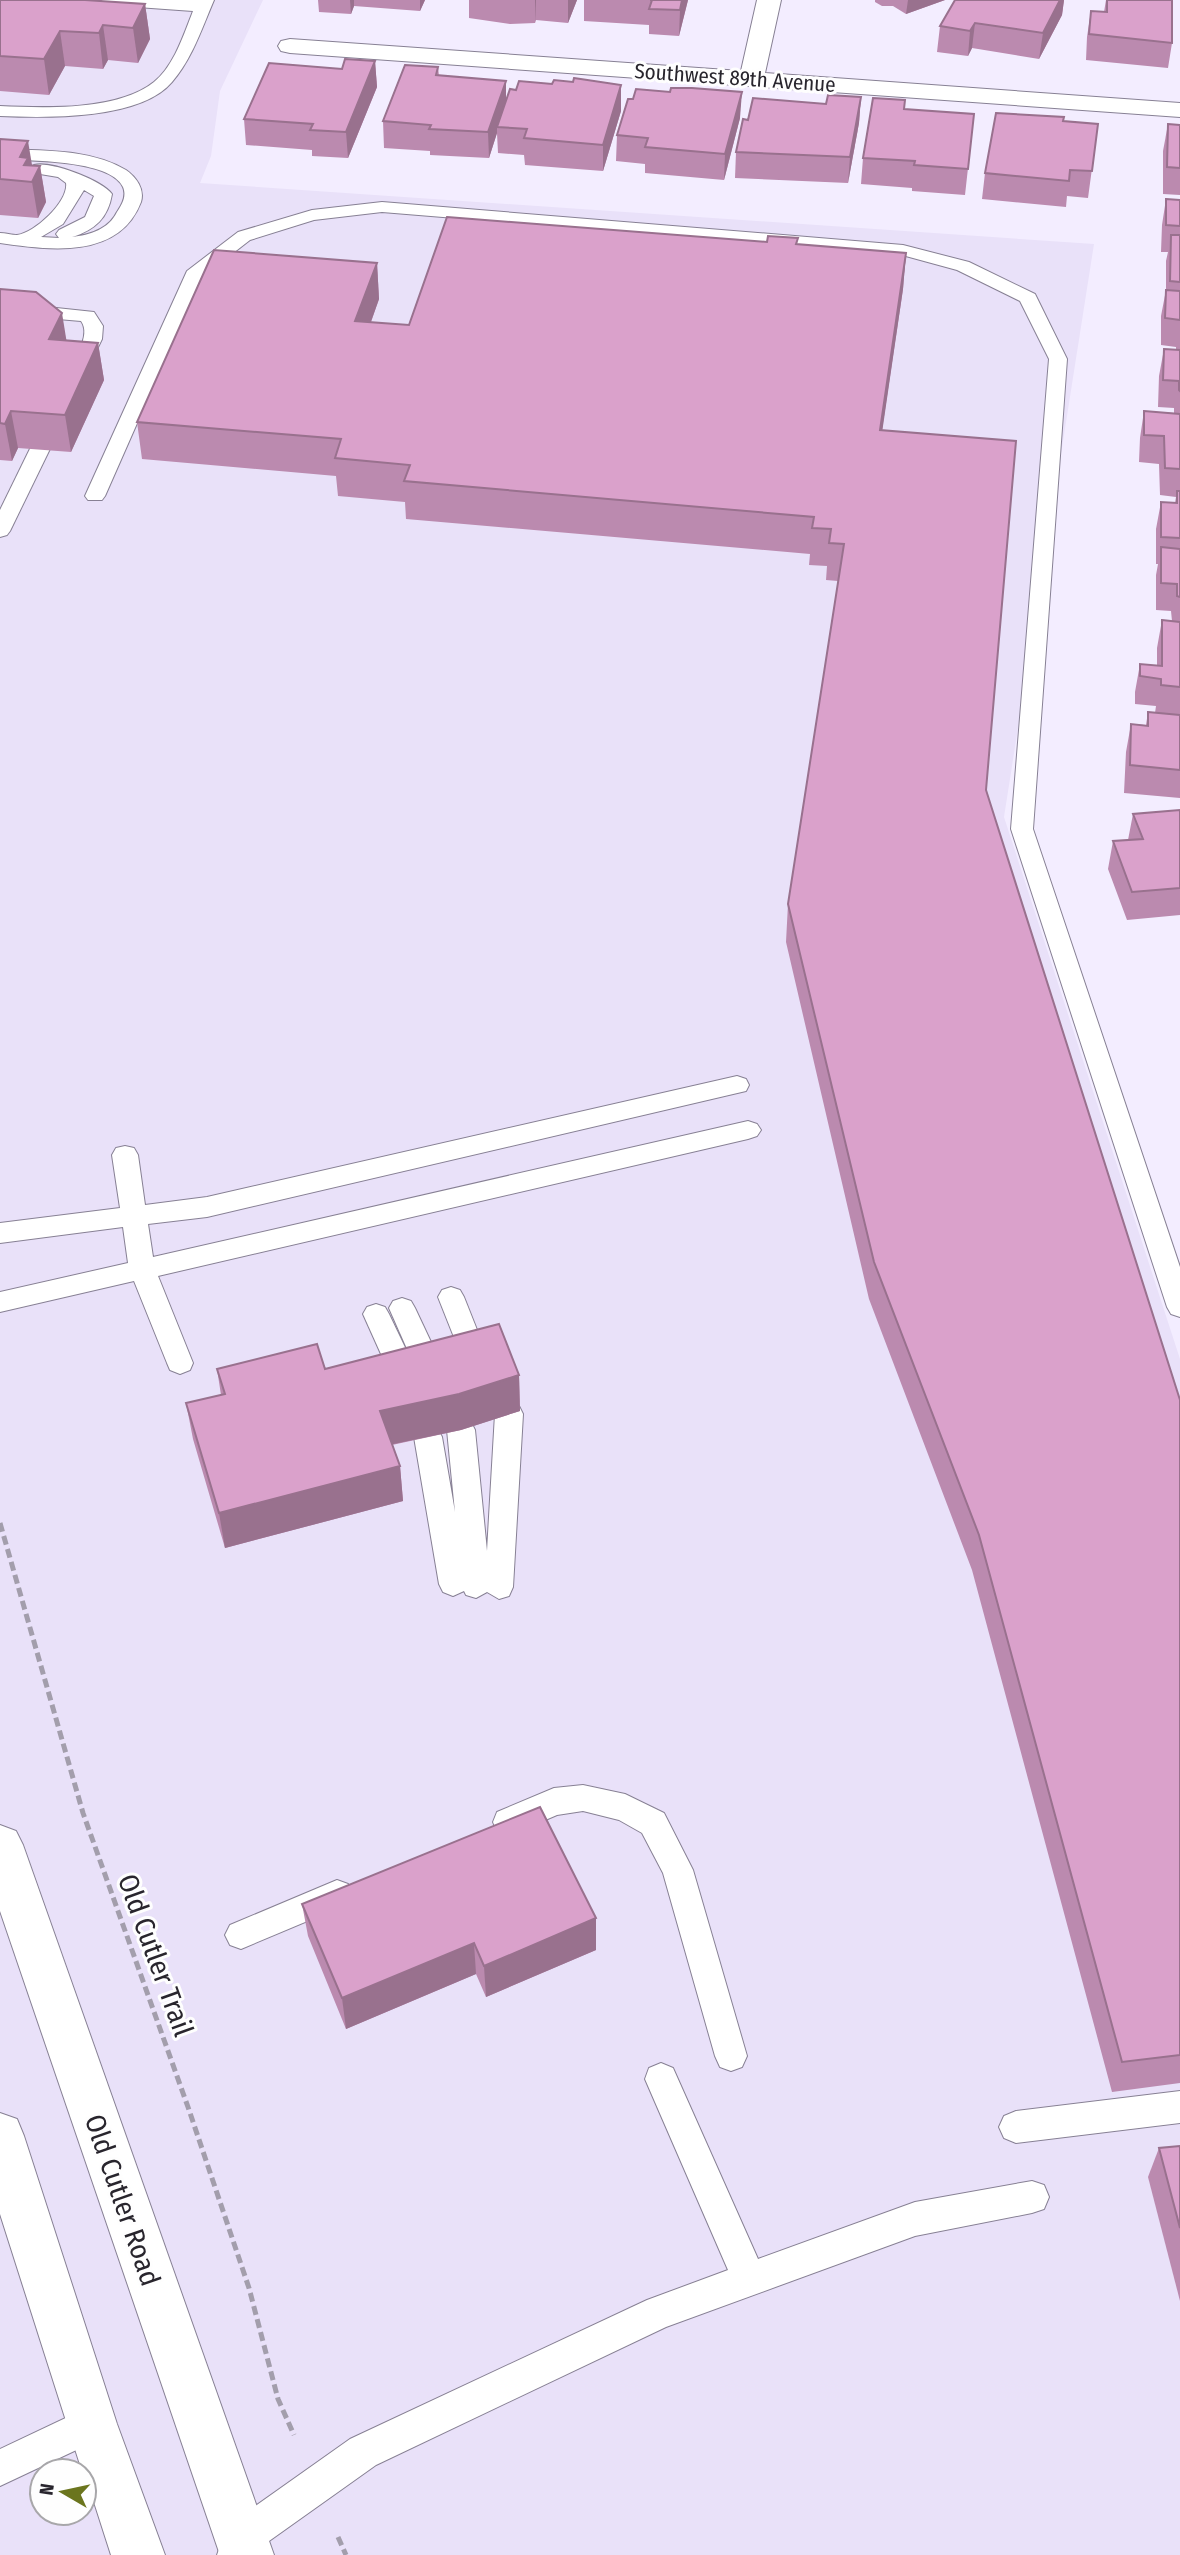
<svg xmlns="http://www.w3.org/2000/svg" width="1180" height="2555" viewBox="0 0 1180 2555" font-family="'Fira Sans Condensed',sans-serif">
<rect width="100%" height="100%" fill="#f3edff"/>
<path fill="#e9e1f9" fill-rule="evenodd" d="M0 0H263L220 91 211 156 200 183 1094 244 1004 817 1180 1359V2555H0ZM42 2471H84V2513H42Z"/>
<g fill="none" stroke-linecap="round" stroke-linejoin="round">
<g stroke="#878094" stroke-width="2">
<g id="lane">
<path d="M101 0H214C202 28 192 59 172 82 140 120 46 118 0 116V106C44 108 118 111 154 82 174 66 184 34 193 11L109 5Z"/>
<path d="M0 149C41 151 89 148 126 170 136 177 145 189 141 202 119 260 49 250 0 243V233C5 233 12 235 17 235 35 233 69 201 66 183L58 177 34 173 31 169 34 165C52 161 101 180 112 194 108 218 95 230 72 237 90 235 109 229 117 212 122 205 127 196 123 187 110 159 27 161 0 159ZM84 190 94 196 85 217 59 230 56 234 59 238 41 237 63 224Z"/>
<path d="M382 202 903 245 969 262 1035 294 1067 359 1033 829 1180 1267V1317L1171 1314 1167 1307 1011 829 1049 359 1020 301 957 270 902 255 382 212 314 220 250 240 201 278 105 496 102 500H88L85 496 187 271 238 232 312 210Z"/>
<path d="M0 302 94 312 103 326 102 339 83 378 76 380 66 374C73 360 92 336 81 321L0 314Z"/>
<path d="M55 412 65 418 10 531 7 535 0 537V510L45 418Z"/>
<path d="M737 1076 746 1079 749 1085 746 1091 207 1217 148 1224 153 1257 748 1121 757 1124 761 1130 757 1136 748 1139 158 1276 193 1363 190 1370 180 1374 170 1370 167 1363 134 1281 0 1312V1292L128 1263 123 1227 0 1243V1223L120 1208 112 1155 116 1148 125 1146 134 1148 138 1155 145 1205 207 1197Z"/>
<path d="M451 1287 460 1290 464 1297 491 1365 488 1372 478 1376 468 1372 465 1365 438 1297 442 1290Z"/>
<path d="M402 1298 411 1301 415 1308 447 1376 443 1384 433 1387 423 1384 419 1376 389 1308 393 1301Z"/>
<path d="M376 1304 385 1307 389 1314 422 1383 418 1391 408 1394 398 1391 394 1383 363 1314 367 1307Z"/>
<path d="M509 1403 519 1406 523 1414 513 1587 509 1596 499 1599 487 1592 476 1598 466 1595 464 1591 453 1596 443 1592 439 1584 414 1437 418 1429 428 1426 438 1429 442 1437 455 1512 447 1430 451 1422 461 1419 471 1422 475 1430 487 1551 495 1414 499 1406Z"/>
<path d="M583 1785 625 1794 664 1813 693 1870 747 2056 742 2067 731 2071 720 2067 715 2056 663 1873 642 1833 619 1820 583 1811 557 1815 508 1836 497 1832 493 1822 497 1812 554 1788Z"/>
<path d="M337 1880 348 1884 353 1894 348 1904 241 1949 230 1945 225 1935 230 1925Z"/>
<path d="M661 2063 673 2068 758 2259 915 2202 1032 2181 1044 2185 1049 2197 1044 2209 1032 2213 915 2236 666 2327 376 2465 255 2551 253 2555H217L227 2526 350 2439 647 2300 728 2270 645 2079 649 2068Z"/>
<path d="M1180 2091V2123L1016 2143 1004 2138 999 2127 1004 2116 1016 2111Z"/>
<path d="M91 2406 104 2411 109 2424 104 2437 0 2486V2449Z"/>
</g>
</g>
<g stroke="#878094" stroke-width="2">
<path id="street" d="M757 0H781L765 73 1180 103V117L290 53 281 51 278 46 281 41 290 39 741 71Z"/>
</g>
<g stroke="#878094" stroke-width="2">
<g id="secondary">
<path d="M0 1825 16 1831 23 1845 274 2555H220L0 1911Z"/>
<path d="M0 2113 17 2119 24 2136 117 2424 165 2555H111L84 2471H82L0 2214Z"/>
</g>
</g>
<g stroke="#a39eac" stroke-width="5" stroke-dasharray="9 4.5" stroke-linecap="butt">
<path d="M0 1523 83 1813 188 2107 249 2288 278 2399 294 2435"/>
<path d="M338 2537 346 2555"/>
</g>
<use href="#lane" fill="#fff" fill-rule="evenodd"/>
<use href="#street" fill="#fff" fill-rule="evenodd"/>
<use href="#secondary" fill="#fff" fill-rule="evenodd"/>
</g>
<g fill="#bb8aaf">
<path d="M0 0 145 4 150 39 138 63 108 60 103 69 65 66 49 95 0 91Z"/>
<path d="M318 0H425L420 11 354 6 351 14 319 12Z"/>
<path d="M469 0H577L568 23 536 20 535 23 510 24 469 18Z"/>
<path d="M584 0H688L679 36 649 34V25L584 21Z"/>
<path d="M875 0H945L906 14 893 6H882L875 2Z"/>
<path d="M955 0H1064L1062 15 1039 59 972 48 968 56 937 52 940 26Z"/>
<path d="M1106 0H1172V43L1168 68 1086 60 1087 37 1091 11 1104 12Z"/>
<path d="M375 61 377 87 348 158 312 156V150L246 145 244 119 342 69Z"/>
<path d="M438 67 439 76 506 100 621 111 603 171 525 165 524 155 498 153 497 133 489 158 430 155V151L384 148 383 121Z"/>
<path d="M861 97 859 123 848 183 735 178 736 152 748 120Z"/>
<path d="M905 100 904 110 974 114 965 195 912 191V188L861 184 863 158Z"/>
<path d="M740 118 724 180 645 173V164L616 161 617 135Z"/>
<path d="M1064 121 1098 124 1088 198 1067 196 1066 207 982 199 985 173Z"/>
<path d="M1168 124 1180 125V195L1163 194V151Z"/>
<path d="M0 139 32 165 40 166 46 202 38 218 0 215Z"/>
<path d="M1180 197V715L1155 713 1156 706 1135 704V692L1140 664 1157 666V648L1162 620 1172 621 1171 611 1156 610V575L1158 564H1156V529L1161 502 1175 503 1176 497 1160 495 1159 464 1139 462 1140 438 1144 411 1174 413V408L1158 407 1159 376 1164 349 1176 350V347L1161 345V316L1166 290V261L1168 252H1161L1162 225 1166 199 1180 200Z"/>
<path d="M798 238 797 244 906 253 903 289 882 430 986 790 1180 1400V2083L1112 2092 972 1570 869 1299 786 942 788 904 838 581 826 580 827 566 809 565 810 554 406 519 405 502 338 496 336 476 142 459 137 422 377 263 379 299 371 322 409 325 767 242Z"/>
<path d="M0 289 66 340 98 343 104 380 71 452 18 448 12 461 0 460Z"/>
<path d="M1148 712 1180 715V798L1124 793 1126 752 1131 724 1146 725Z"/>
<path d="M1180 810V915L1127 920 1108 869 1113 841 1128 840 1133 814Z"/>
<path d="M217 1369H325L519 1375 520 1411 461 1430 392 1445 400 1466 403 1501 225 1548 193 1439 186 1403 221 1395Z"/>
<path d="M302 1904 596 1918V1950L486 1997 476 1974 346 2029 308 1936Z"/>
<path d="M1180 2146V2301L1148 2177 1159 2148Z"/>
</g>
<g fill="#99718e">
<path d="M350 0H354V6L351 14Z"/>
<path d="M420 0H425L420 11Z"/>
<path d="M535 0H536L535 23Z"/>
<path d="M568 0H577L568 23Z"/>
<path d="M682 0H688L679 36 680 10Z"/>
<path d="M908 0H945L906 14Z"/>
<path d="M1060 0H1064L1062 15 1039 59 1043 33Z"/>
<path d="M145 4 150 39 138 63 133 28Z"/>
<path d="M975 23 972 48 968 56 970 31Z"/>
<path d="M103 25 108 60 103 69 99 33Z"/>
<path d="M60 31 65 66 49 95 44 59Z"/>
<path d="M375 61 377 87 348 158 346 132Z"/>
<path d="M506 81V107L497 127V133L489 158 488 132Z"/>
<path d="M621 85V111L603 171V145Z"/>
<path d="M742 92 740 118 724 180 725 154Z"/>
<path d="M861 97 859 123 848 183 850 157Z"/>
<path d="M28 141 34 177 20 157Z"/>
<path d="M40 166 46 202 38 218 32 182Z"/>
<path d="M906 253 903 289 877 467 880 430Z"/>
<path d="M377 263 379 299 358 358 355 321Z"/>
<path d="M62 313 68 350 49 339Z"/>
<path d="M98 343 104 380 71 452 65 415Z"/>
<path d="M11 411 18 448 12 461 5 424Z"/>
<path d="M519 1375 520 1411 461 1430 384 1446 380 1411Z"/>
<path d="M400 1466 403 1501 225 1548 219 1513Z"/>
<path d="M596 1918V1950L486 1997 484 1966Z"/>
<path d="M474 1943 476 1974 346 2029 342 1998Z"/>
</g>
<g fill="#daa1cb" stroke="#99718e" stroke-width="2">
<path d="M0 0H85L145 4 133 28 103 25 99 33 60 31 44 59 0 56Z"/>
<path d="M650 0H682L680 10 649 9 652 0Z"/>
<path d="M955 0H1060L1043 33 975 23 970 31 940 26Z"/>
<path d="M1107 0H1172V43L1089 34 1091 11 1107 12Z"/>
<path d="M345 59 375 61 346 132 310 130 313 124 244 119 269 63 342 69Z"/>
<path d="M405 65 438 67 436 75 506 81 488 132 429 129 431 125 383 121Z"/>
<path d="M574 78 621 85 603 145 524 138 527 129 497 127 510 89 516 90 519 81 552 84 554 80 573 82Z"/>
<path d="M671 88H692L742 92 725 154 645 147 648 138 617 135 628 99H633L636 89 670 92Z"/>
<path d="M828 95 861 97 850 157 736 152 743 119 748 120 753 98 826 104Z"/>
<path d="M873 98 905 100 904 109 974 114 968 169 914 165 915 161 863 158Z"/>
<path d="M996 113 1064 117 1063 121 1098 124 1092 171 1070 170 1069 181 985 173Z"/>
<path d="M1168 124 1180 125V168L1167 167Z"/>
<path d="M0 139 28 141 20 157 28 158 24 165 40 166 32 182 0 179Z"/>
<path d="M1166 199 1180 200V226L1166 225Z"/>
<path d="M447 217 767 242 768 236 798 238 796 244 906 253 880 430 1016 441 986 790 1180 1400V2055L1122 2062 979 1535 874 1262 788 904 844 544 829 543 831 529 812 528 814 517 404 481 410 465 335 458 341 439 137 422 214 250 377 263 355 321 409 325Z"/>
<path d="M1171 235H1180V282L1170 281Z"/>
<path d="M0 289 36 292 62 313 49 339 98 343 65 415 11 411 5 424 0 423Z"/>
<path d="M1166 290 1180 291V320L1165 318Z"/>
<path d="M1164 349 1180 350V391L1179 390V381L1163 380Z"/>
<path d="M1144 411 1180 414V469L1165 468 1164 436 1144 435Z"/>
<path d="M1177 491H1180V538L1161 537V502L1177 503Z"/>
<path d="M1161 547 1180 549V597L1177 596V584L1161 583Z"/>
<path d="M1162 620 1180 622V687L1161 685V679L1140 676V664L1162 666Z"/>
<path d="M1148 712 1180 715V770L1130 765 1131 724 1148 726Z"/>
<path d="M1180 810V888L1132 892 1113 841 1143 839 1133 814Z"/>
<path d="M499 1324 519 1375 459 1394 380 1411 400 1466 219 1513 186 1403 225 1394 217 1369 317 1344 325 1369Z"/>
<path d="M540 1807 596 1918 484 1966 474 1943 342 1998 302 1904Z"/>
<path d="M1180 2146V2228L1159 2148Z"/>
</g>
<g text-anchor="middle" stroke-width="6" stroke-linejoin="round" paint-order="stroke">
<g font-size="21" fill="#28252d" stroke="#fefefe">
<text transform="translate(735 78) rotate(4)" y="7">Southwest 89th Avenue</text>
</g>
<g font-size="28" fill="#28252d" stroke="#fefefe">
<text transform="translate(156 1955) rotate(70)" y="10">Old Cutler Trail</text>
<text transform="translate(123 2200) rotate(71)" y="10">Old Cutler Road</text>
</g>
</g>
<g transform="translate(63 2492) rotate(279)"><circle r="33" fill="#fefefe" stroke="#a8a7aa" stroke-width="2"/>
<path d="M0-5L12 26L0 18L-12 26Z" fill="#6b751e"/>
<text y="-10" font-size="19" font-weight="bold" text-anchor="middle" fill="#28252d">N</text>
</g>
</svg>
